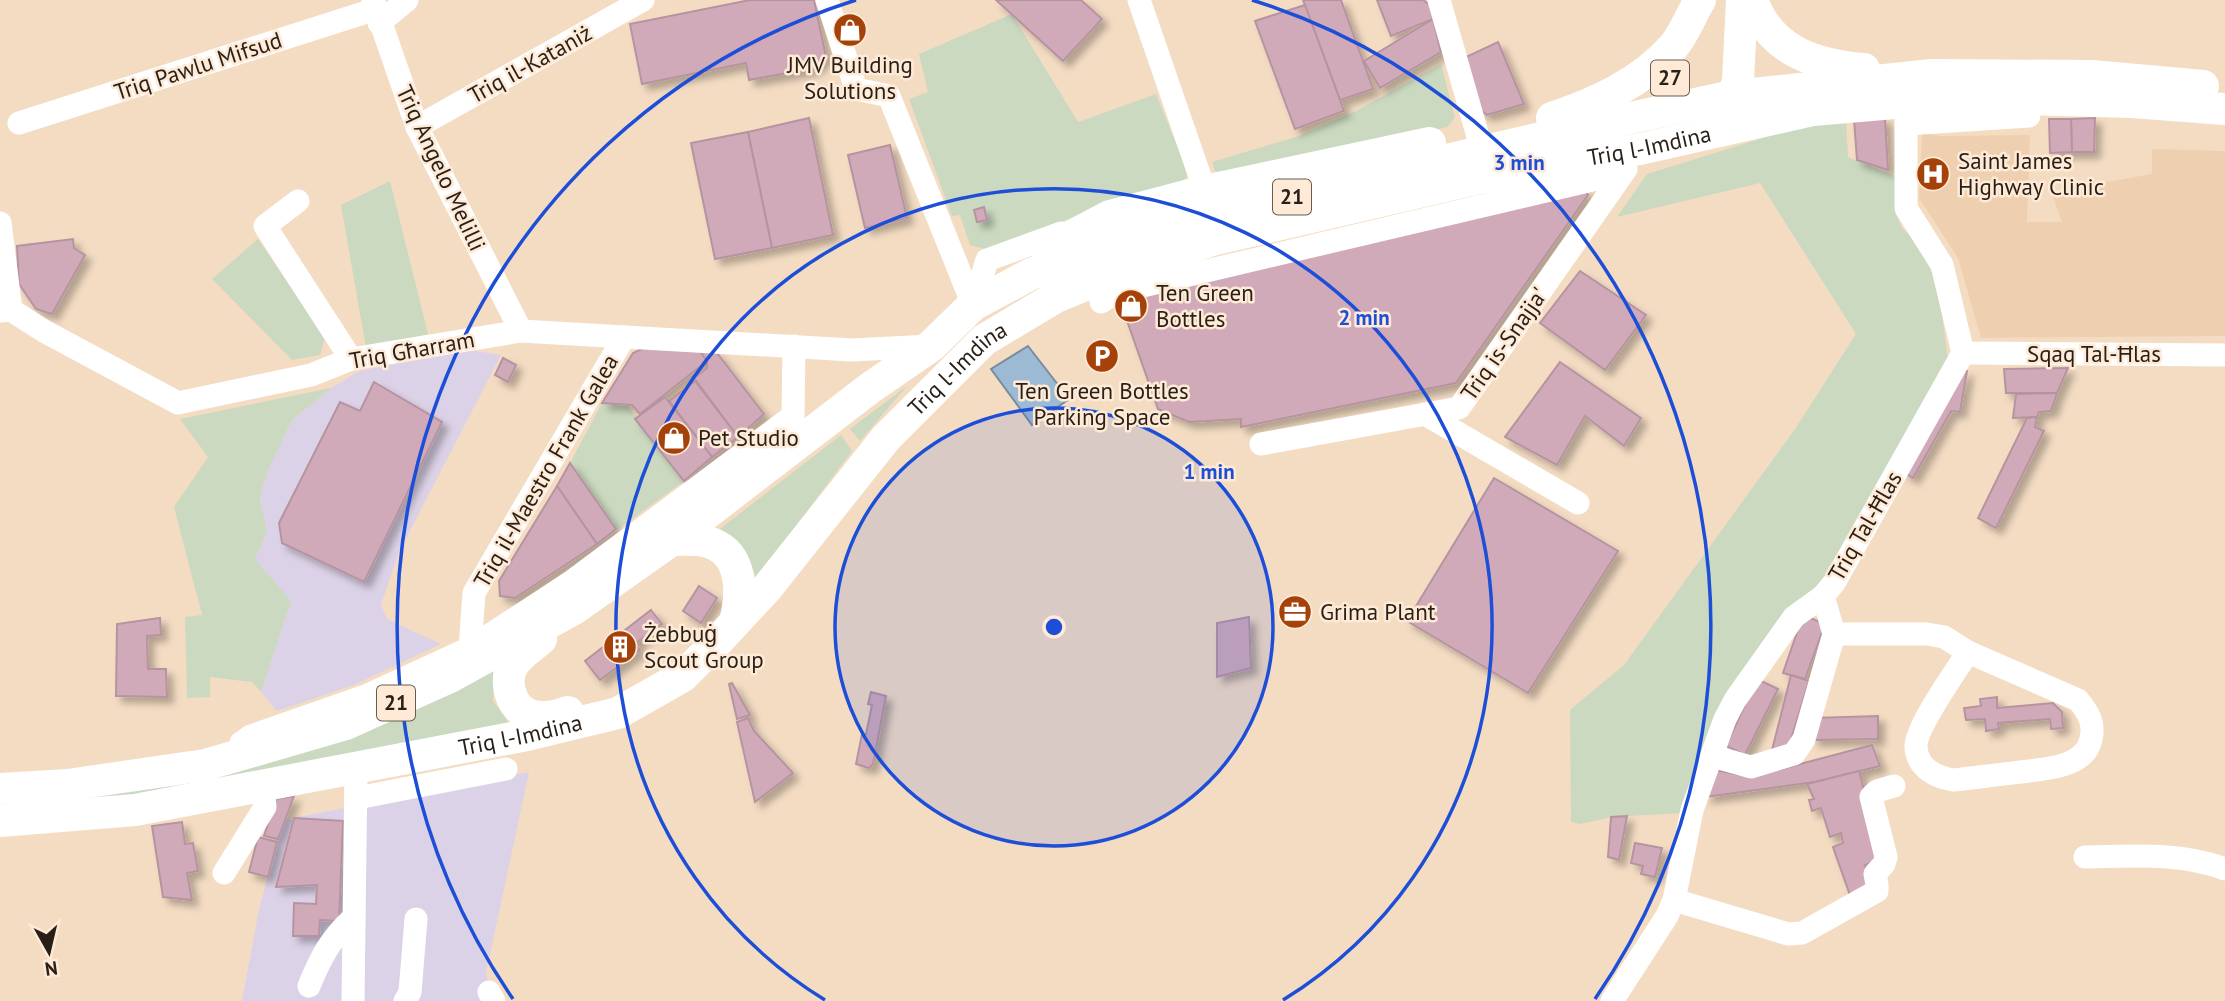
<svg xmlns="http://www.w3.org/2000/svg" width="2225" height="1001" viewBox="0 0 2225 1001" font-family="'PT Sans',sans-serif">
<defs>
<filter id="shadow"><feDropShadow dx="6" dy="6" stdDeviation="3.5" flood-color="#0004"/></filter>
</defs>
<rect width="100%" height="100%" fill="#f4dcc3"/>
<path fill="#eed0b1" d="M1922 133 1941 136 2030 135 2027 222H2062L2051 192 2152 174V149L2225 151V336L1981 338 1958 258 1919 198Z"/>
<g fill="#dcd2e7">
<path d="M470 350 501 355 399 552 381 605 387 619 441 644 354 685 277 711 261 692 291 601 255 559 267 531 260 498 267 472 292 420 331 388 359 371Z"/>
<path d="M529 772 486 973 492 1001H242L259 909 283 820Z"/>
</g>
<g fill="#cad9c0">
<path d="M1012 14 1078 122 1156 94 1188 173 1182 186 1071 218 989 250 970 245 960 215 952 216 909 99 928 92 919 54Z"/>
<path d="M1441 64 1455 118 1447 127 1227 179 1216 173 1212 162 1299 136 1356 111Z"/>
<path d="M1846 120 1848 157 1895 176V212L1902 228 1918 243 1938 285 1949 366 1684 813 1611 817 1581 824 1571 822 1570 710 1624 665 1795 429 1856 334 1760 183 1617 217 1647 174 1808 124Z"/>
<path d="M390 181 428 334 366 348 341 205Z"/>
<path d="M258 239 325 338 320 355 292 360 212 279Z"/>
<path d="M907 386 860 441 850 429Z"/>
<path d="M331 388 292 420 267 472 260 498 267 531 255 559 291 601 261 692 252 682 210 677V697L187 698 185 617 202 615 174 507 208 457 180 419Z"/>
<path d="M602 403 627 405 684 481 617 530 570 463Z"/>
<path d="M841 435 852 451 756 579C750 555 740 540 716 532Z"/>
<path d="M495 667 493 701 509 723 128 801 0 808V800L31 799Z"/>
</g>
<path fill="#9dbad5" stroke="#7a8c9c" stroke-width="2" d="M1028 346 1069 399 1032 425 991 369Z"/>
<g fill="#d1aab9" stroke="#b594a0" stroke-width="2" filter="url(#shadow)">
<path d="M750 0H814L826 57 815 68 749 80 746 63 642 84 630 24Z"/>
<path d="M996 0H1081L1102 19 1063 61Z"/>
<path d="M1303 0H1341L1373 89 1340 100Z"/>
<path d="M1377 0H1423L1430 5 1433 19 1391 36Z"/>
<path d="M1305 5 1344 111 1295 129 1255 21Z"/>
<path d="M1433 19 1441 52 1380 88 1364 61Z"/>
<path d="M1498 42 1524 104 1487 115 1479 109 1466 57Z"/>
<path d="M809 118 833 235 772 248 748 132Z"/>
<path d="M1885 118 1888 170 1857 160 1854 119Z"/>
<path d="M2095 118 2094 152H2072L2071 119Z"/>
<path d="M2049 119H2071L2072 152 2050 153Z"/>
<path d="M748 132 772 248 715 259 691 143Z"/>
<path d="M890 145 907 218 865 228 848 155Z"/>
<path d="M1584 189 1588 195 1456 383 1241 427V419L1189 422 1158 409 1124 312 1132 297Z"/>
<path d="M984 207 987 220 977 222 974 210Z"/>
<path d="M73 239 74 248 85 255 52 314 36 309 19 284 17 246Z"/>
<path d="M1580 271 1646 315 1605 370 1540 323Z"/>
<path d="M644 348 699 350 707 361 640 414 632 405 602 403 633 353Z"/>
<path d="M699 350 717 353 764 414 738 437 694 378 707 368V361Z"/>
<path d="M503 358 516 365 508 382 495 375Z"/>
<path d="M1560 362 1641 418 1624 446 1585 416 1557 465 1505 437Z"/>
<path d="M2068 368 2057 393H2006L2004 369Z"/>
<path d="M1963 371H1967L1960 412 1951 411 1913 478 1903 472Z"/>
<path d="M695 381 738 437 712 457 669 401Z"/>
<path d="M374 382 442 422 364 582 282 543 279 523 340 402 360 411Z"/>
<path d="M2057 393 2051 411 2039 412 2037 417 2013 418 2016 394Z"/>
<path d="M665 397 712 457 684 481 635 419Z"/>
<path d="M2037 417 2035 427 2044 431 1996 528 1978 518 2027 418Z"/>
<path d="M570 463 616 529 597 544 557 486Z"/>
<path d="M1494 478 1618 551 1528 693 1407 621Z"/>
<path d="M557 486 597 544 515 598 500 596 499 581Z"/>
<path d="M699 586 717 598 701 623 683 611Z"/>
<path d="M651 610 662 624 635 644 640 650 600 680 585 661Z"/>
<path d="M1803 615 1825 624 1805 679 1783 673Z"/>
<path d="M1249 617 1251 668 1217 677V623Z"/>
<path d="M160 618 161 635 147 636 148 669H166L167 697 116 696 117 624Z"/>
<path d="M1791 675 1809 681 1788 749 1771 754Z"/>
<path d="M1757 679 1778 689 1745 755 1726 746Z"/>
<path d="M732 683 750 715 737 719 729 684Z"/>
<path d="M871 692 886 696 873 764 869 768 856 764 862 734H866L872 705 868 704Z"/>
<path d="M1997 697V708L2053 703 2062 712 2063 728 2051 729 2050 719 1998 723 1999 729 1986 731 1985 719 1966 720 1964 708 1981 706 1980 699Z"/>
<path d="M1878 716V739L1813 740V718Z"/>
<path d="M748 718 754 731 793 773 755 802 737 722Z"/>
<path d="M1872 745 1880 766 1815 782 1705 797 1715 770 1751 777Z"/>
<path d="M1859 771 1882 858 1865 865 1874 886 1851 898 1833 847 1843 843 1841 833 1830 837 1821 808 1812 811 1809 800 1814 799 1807 784Z"/>
<path d="M294 796 278 839 264 836 276 799Z"/>
<path d="M1627 816 1619 860 1608 857 1611 817Z"/>
<path d="M294 818 343 821 339 921 320 920 319 936H293L294 903 316 904 317 885 276 887Z"/>
<path d="M182 822 185 844 193 843 198 871 187 873 192 900 163 897 152 826Z"/>
<path d="M258 837 277 842 268 877 249 872Z"/>
<path d="M1635 843 1662 848 1655 877 1641 874 1643 866 1631 863Z"/>
</g>
<g fill="none" stroke-linecap="round" stroke-linejoin="round">
<g stroke="#fff" stroke-width="23">
<path d="M373 0 417 127 521 331"/>
<path d="M827 0 856 89 889 96 973 305"/>
<path d="M1139 0 1205 191"/>
<path d="M1439 0 1477 133"/>
<path d="M379 23 407 0"/>
<path d="M19 123 376 9"/>
<path d="M1906 124 2029 116 2027 99"/>
<path d="M417 127 643 0"/>
<path d="M298 201 265 226 351 359"/>
<path d="M0 223 11 310"/>
<path d="M1101 302 1117 292 1605 177 1621 151"/>
<path d="M973 305 987 260 1061 233"/>
<path d="M0 311 11 310 44 331 178 403 311 375 351 359 521 331 852 350 931 346"/>
<path d="M1963 353 2225 355"/>
<path d="M1425 414 1578 503"/>
<path d="M1261 444 1459 408 1626 169"/>
<path d="M1823 596 1834 634H1927L1944 637 1968 652 2078 700C2088 712 2095 723 2091 739 2085 770 2038 769 2013 773 1993 775 1973 778 1953 780 1936 777 1917 768 1916 747 1915 728 1956 671 1968 652"/>
<path d="M470 648 474 593 624 337"/>
<path d="M241 743 251 736 368 695 470 648 571 582 793 416 794 346"/>
<path d="M1712 756 1751 767 1794 754 1804 739 1834 634"/>
<path d="M357 798 506 769"/>
<path d="M2085 857C2132 856 2180 852 2225 869"/>
<path d="M224 873 265 807 263 787"/>
<path d="M1674 900 1788 934 1802 933 1877 891V884L1875 874 1884 864 1886 857 1871 797 1877 791 1894 786"/>
<path d="M309 986C321 957 330 939 354 917"/>
<path d="M489 992 494 1001"/>
<path d="M353 1001 356 769"/>
<path d="M405 1001 410 992 416 919"/>
<path d="M1612 1001 1667 916 1674 900 1692 810 1725 719 1735 700 1794 617 1823 596 1834 583 1963 353 1942 265 1906 208V102"/>
</g>
<g stroke="#fff" stroke-width="32">
<path d="M1752 0C1770 51 1815 65 1864 69"/>
<path d="M1722 108 1733 96 1738 81 1742 0"/>
<path d="M1552 118C1597 103 1641 83 1673 47 1684 34 1691 15 1700 0"/>
<path d="M1047 249 1110 216 1205 191 1430 143"/>
<path d="M672 540C684 540 700 538 711 543 744 555 742 595 735 622"/>
<path d="M541 639C533 646 519 655 513 665 503 681 511 709 530 715 542 719 557 716 568 712"/>
<path d="M0 789 68 785 205 765 346 724 450 677 574 609 672 540 870 388 931 346 973 305 1031 274 1130 238 1208 216 1579 129 1733 96 1932 75 2092 76 2203 86"/>
<path id="s1" d="M0 821 135 810 527 735 618 713 683 676 715 644 767 588 886 438 984 340 1056 297 1124 269 1212 240 1480 178 1544 165 1640 149 1813 110 1906 102 2027 99 2132 102 2225 109"/>
</g>
</g>
<circle cx="1054" cy="627" r="219" fill="#1d4ed8" fill-opacity=".12"/>
<g fill="none" stroke="#1d4ed8" stroke-width="3.5">
<circle cx="1054" cy="627" r="219"/>
<path d="M825 1000A438 438 0 1 1 1283 1000"/>
<path d="M513 999A657 657 0 0 1 856 0M1252 0A657 657 0 0 1 1595 999"/>
</g>
<defs>
<g id="shop-disc" transform="scale(1.75)"><circle r="9.5" fill="#a5420a" stroke="#feead6"/><path d="M-5-2.5h2.3a2.7 3.5 0 0 1 5.4 0H5L5.5 6h-11ZM-1.5-2.5h3a1.5 2.3 0 0 0-3 0Z" fill="#fff"/></g>
<g id="hospital-disc" transform="scale(1.75)"><circle r="9.5" fill="#a5420a" stroke="#feead6"/><path d="M-5-5h3v3.5h4V-5h3V5h-3V1.5h-4V5h-3Z" fill="#fff"/></g>
<g id="parking-disc" transform="scale(1.75)"><circle r="9.5" fill="#a5420a" stroke="#feead6"/><path d="M-3.5-5.5H1a3.5 3.5 0 0 1 0 7H-1V5.5H-3.5ZM-1-3.4V-.6H.8a1.4 1.4 0 0 0 0-2.8Z" fill="#fff"/></g>
<g id="office-disc" transform="scale(1.75)"><circle r="9.5" fill="#a5420a" stroke="#feead6"/><path d="M-6-3h4V-5.5h4V-3h4V5H-6ZM-1-4.5V-3h2v-1.5ZM-6 0V1H6V0Z" fill="#fff"/></g>
<g id="building-disc" transform="scale(1.75)"><circle r="9.5" fill="#a5420a" stroke="#feead6"/><path d="M-4-6H4V6H1V3H-1V6H-4ZM-2.5-4.3h1.7v1.8h-1.7ZM.8-4.3h1.7v1.8H.8ZM-2.5-1h1.7V.8h-1.7ZM.8-1h1.7V.8H.8Z" fill="#fff"/></g>
</defs>
<g fill-rule="evenodd">
<use href="#shop-disc" x="850" y="30"/>
<use href="#hospital-disc" x="1933" y="174"/>
<use href="#shop-disc" x="1131" y="306"/>
<use href="#parking-disc" x="1102" y="356"/>
<use href="#shop-disc" x="674" y="438"/>
<use href="#office-disc" x="1295" y="612"/>
<use href="#building-disc" x="620" y="647"/>
</g>
<g text-anchor="middle" stroke-width="5" stroke-linejoin="round" paint-order="stroke">
<g fill="#feead6" stroke="#685c50" stroke-width="2">
<rect x="1651" y="60.5" width="38" height="35" rx="5"/>
<rect x="1273" y="179.5" width="38" height="35" rx="5"/>
<rect x="377" y="685.5" width="38" height="35" rx="5"/>
</g>
<g font-size="21" font-weight="bold" fill="#281f16">
<text x="1670" y="85">27</text>
<text x="1292" y="204">21</text>
<text x="396" y="710">21</text>
</g>
<g font-size="23" fill="#281f16" stroke="#feead6">
<text transform="translate(530 64) rotate(-29)" y="8">Triq il-Kataniż</text>
<text transform="translate(198 66) rotate(-18)" y="8">Triq Pawlu Mifsud</text>
<text dy="8" stroke="none"><textPath href="#s1" startOffset="1852">Triq l-Imdina</textPath></text>
<text transform="translate(441 168) rotate(65)" y="8">Triq Angelo Melilli</text>
<text transform="translate(1504 344) rotate(-55)" y="8">Triq is-Snajja'</text>
<text transform="translate(412 350) rotate(-10)" y="8">Triq Għarram</text>
<text x="2094" y="362">Sqaq Tal-Ħlas</text>
<text dy="8" stroke="none"><textPath href="#s1" startOffset="1116">Triq l-Imdina</textPath></text>
<text transform="translate(546 471) rotate(-60)" y="8">Triq il-Maestro Frank Galea</text>
<text transform="translate(1865 526) rotate(-60)" y="8">Triq Tal-Ħlas</text>
<text dy="8" stroke="none"><textPath href="#s1" startOffset="528">Triq l-Imdina</textPath></text>
</g>
<g font-size="23" fill="#281f16" stroke="#feead6" text-anchor="start">
<text x="850" y="73" text-anchor="middle">JMV Building<tspan x="850" dy="26">Solutions</tspan></text>
<text x="1958" y="169">Saint James<tspan x="1958" dy="26">Highway Clinic</tspan></text>
<text x="1156" y="301">Ten Green<tspan x="1156" dy="26">Bottles</tspan></text>
<text x="1102" y="399" text-anchor="middle">Ten Green Bottles<tspan x="1102" dy="26">Parking Space</tspan></text>
<text x="698" y="446">Pet Studio</text>
<text x="1320" y="620">Grima Plant</text>
<text x="644" y="642">Żebbuġ<tspan x="644" dy="26">Scout Group</tspan></text>
</g>
</g>
<circle cx="1054" cy="627" r="10" fill="#1d4ed8" stroke="#feead6" stroke-width="3.5"/>
<g font-size="21" text-anchor="middle" font-weight="bold" fill="#1d4ed8" stroke="#feead6" stroke-width="5" stroke-linejoin="round" paint-order="stroke">
<text x="1519" y="170">3 min</text>
<text x="1364" y="325">2 min</text>
<text x="1209" y="479">1 min</text>
</g>
<g transform="translate(49 952) rotate(172)" stroke="#feead6" stroke-width="5" paint-order="stroke">
<path d="M0-5L12 26L0 18L-12 26Z" fill="#281f16"/>
<text y="-10" font-size="19" font-weight="bold" text-anchor="middle" fill="#281f16">N</text>
</g>
</svg>
